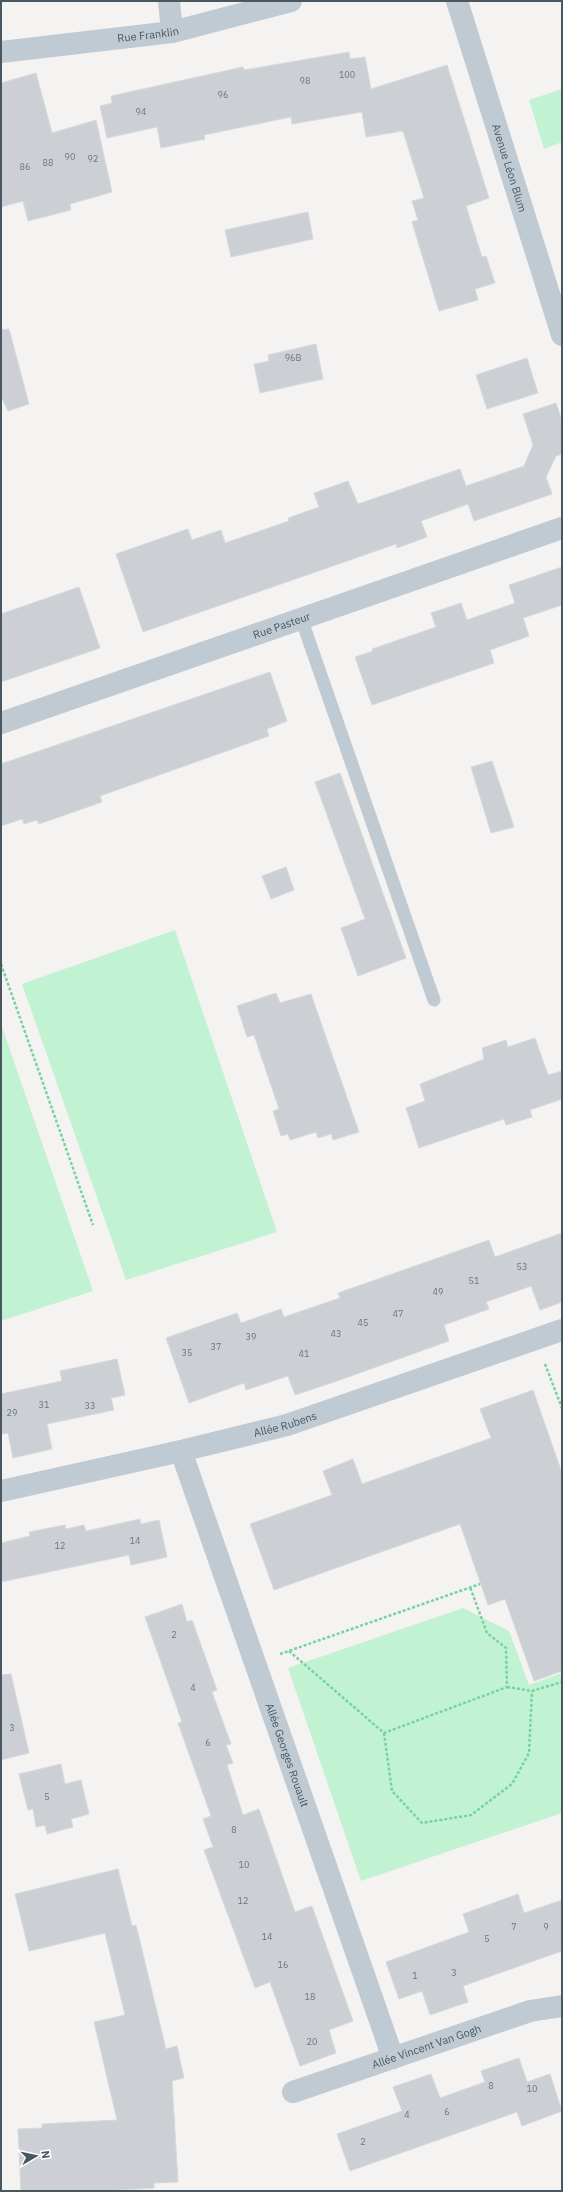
<svg xmlns="http://www.w3.org/2000/svg" width="563" height="2192" viewBox="0 0 563 2192" font-family="'IBM Plex Sans',sans-serif">
<rect width="100%" height="100%" fill="#f5f2f2"/>
<g fill="#c1f2d1">
<path d="M562 89V142L544 149 529 100Z"/>
<path d="M175 930 277 1232 126 1280 22 984Z"/>
<path d="M1 1024 93 1291 1 1321Z"/>
<path d="M463 1608 509 1631 529 1685 562 1673V1813L361 1881 288 1668Z"/>
</g>
<g fill="#ccd0d5" stroke="#d6d9de">
<path d="M349 52 350 59 365 57 371 89 447 65 489 198 466 206 482 257 486 256 495 283 475 289 478 300 439 311 412 222 418 220 412 201 424 198 403 131 366 137 362 112 292 124 291 117 204 135 205 139 161 148 157 127 107 138 100 106 112 103 111 96 243 67 244 70Z"/>
<path d="M36 73 52 133 96 120 112 192 70 204 71 210 28 221 23 201 1 207V83Z"/>
<path d="M308 212 313 239 231 257 225 230Z"/>
<path d="M9 329 29 404 8 411 1 396V330Z"/>
<path d="M316 344 323 379 260 393 254 364 269 361 268 355Z"/>
<path d="M527 358 538 393 487 409 476 375Z"/>
<path d="M556 403 562 421V454L556 456 546 477 552 494 474 521 468 504 421 521 427 537 397 548 396 544 143 632 116 554 188 529 192 540 221 530 225 543 289 521 288 518 319 507 314 493 348 481 358 504 460 469 466 486 524 466 533 445 523 414Z"/>
<path d="M562 567V605L523 618 529 636 490 650 494 663 372 705 355 657 373 651 372 649 436 627 431 613 461 603 467 620 515 603 509 585Z"/>
<path d="M79 587 100 648 1 682V614Z"/>
<path d="M270 672 287 721 267 729 269 736 100 796 102 802 39 824 37 820 24 824 22 819 1 826V764Z"/>
<path d="M492 761 514 827 491 833 471 767Z"/>
<path d="M340 773 406 958 358 976 341 928 365 919 315 782Z"/>
<path d="M286 867 294 890 271 899 262 876Z"/>
<path d="M276 993 280 1003 311 994 359 1132 333 1140 331 1134 318 1138 316 1132 290 1140 288 1134 281 1136 273 1111 279 1109 254 1035 247 1037 237 1006Z"/>
<path d="M535 1038 548 1075 562 1071V1099L530 1110 532 1117 506 1125 504 1119 419 1148 406 1108 425 1101 420 1084 484 1059 482 1048 506 1040 508 1047Z"/>
<path d="M562 1233V1302L540 1310 531 1286 486 1302 489 1309 444 1325 449 1341 337 1381 295 1395 288 1376 246 1390 244 1383 189 1403 166 1338 237 1313 241 1323 281 1309 284 1317 340 1298 338 1293 489 1240 495 1257Z"/>
<path d="M117 1359 125 1395 111 1398 114 1410 47 1424 52 1449 13 1458 8 1433 1 1434V1394L62 1381 60 1371Z"/>
<path d="M533 1390 562 1473V1671L534 1681 505 1599 488 1605 460 1524 274 1590 250 1524 332 1495 323 1471 353 1459 362 1484 491 1438 480 1409Z"/>
<path d="M140 1519 141 1524 159 1520 167 1557 131 1565 129 1555 1 1582V1543L30 1536 29 1532 65 1525 66 1529 84 1525 86 1531Z"/>
<path d="M182 1604 187 1622 192 1620 217 1690 212 1692 231 1744 226 1745 233 1763 227 1765 243 1815 259 1809 295 1912 312 1906 353 2021 329 2030 336 2053 300 2066 270 1982 255 1988 204 1850 213 1847 203 1819 211 1816 178 1723 182 1722 145 1617Z"/>
<path d="M11 1674 29 1753 1 1760V1675Z"/>
<path d="M61 1764 65 1784 81 1780 89 1814 71 1819 73 1827 47 1834 45 1825 36 1827 33 1809 28 1810 19 1774Z"/>
<path d="M118 1869 132 1926 136 1925 166 2049 177 2046 184 2078 172 2081 178 2182 154 2183V2188L103 2191H21L18 2129 42 2128V2124L117 2120 94 2022 125 2015 105 1933 29 1951 15 1894Z"/>
<path d="M518 1894 524 1913 562 1900V1951L463 1986 468 2002 430 2015 422 1991 399 1999 386 1962 469 1932 463 1914Z"/>
<path d="M519 2058 527 2082 550 2074 562 2111 522 2126 517 2112 350 2171 337 2134 402 2111 393 2087 431 2074 440 2098 485 2082 481 2071Z"/>
</g>
<g fill="none" stroke-linecap="round" stroke-linejoin="round">
<g stroke="#76d3a0" stroke-width="2.5" stroke-dasharray="3 2" stroke-linecap="butt">
<path d="M1 964 93 1225"/>
<path d="M545 1364 562 1408"/>
<path d="M289 1651 384 1733 507 1687 506 1648 487 1633 470 1587"/>
<path d="M280 1654 480 1584"/>
<path d="M507 1687 532 1691 562 1682"/>
<path d="M384 1733 392 1791 422 1823 471 1815 512 1784 529 1753 532 1691"/>
</g>
<path stroke="#c0cad2" stroke-width="13" d="M301 618 434 1000"/>
<g stroke="#c0cad2" stroke-width="22">
<path d="M169 1 172 32"/>
<path id="s1" d="M457 1 562 335"/>
<path id="s2" d="M1 52 172 32 291 1"/>
<path id="s3" d="M1 723 562 528"/>
<path id="s4" d="M181 1451 393 2058"/>
<path id="s5" d="M1 1491 181 1451 287 1425 562 1330"/>
<path id="s6" d="M293 2092 530 2011 562 2006"/>
</g>
</g>
<g text-anchor="middle" stroke-width="3.5" stroke-linejoin="round" paint-order="stroke">
<g font-size="9" fill="#6a757e">
<text x="347" y="78">100</text>
<text x="305" y="84">98</text>
<text x="223" y="98">96</text>
<text x="141" y="115">94</text>
<text x="70" y="160">90</text>
<text x="93" y="162">92</text>
<text x="48" y="166">88</text>
<text x="25" y="170">86</text>
<text x="293" y="361">96B</text>
<text x="522" y="1270">53</text>
<text x="474" y="1284">51</text>
<text x="438" y="1295">49</text>
<text x="398" y="1317">47</text>
<text x="363" y="1326">45</text>
<text x="336" y="1337">43</text>
<text x="251" y="1340">39</text>
<text x="216" y="1350">37</text>
<text x="187" y="1356">35</text>
<text x="304" y="1357">41</text>
<text x="44" y="1408">31</text>
<text x="90" y="1409">33</text>
<text x="12" y="1416">29</text>
<text x="135" y="1544">14</text>
<text x="60" y="1549">12</text>
<text x="174" y="1638">2</text>
<text x="193" y="1691">4</text>
<text x="12" y="1731">3</text>
<text x="208" y="1746">6</text>
<text x="47" y="1800">5</text>
<text x="234" y="1833">8</text>
<text x="244" y="1868">10</text>
<text x="243" y="1904">12</text>
<text x="514" y="1930">7</text>
<text x="546" y="1930">9</text>
<text x="267" y="1940">14</text>
<text x="487" y="1942">5</text>
<text x="283" y="1968">16</text>
<text x="454" y="1976">3</text>
<text x="415" y="1979">1</text>
<text x="310" y="2000">18</text>
<text x="312" y="2045">20</text>
<text x="491" y="2089">8</text>
<text x="532" y="2092">10</text>
<text x="447" y="2115">6</text>
<text x="407" y="2118">4</text>
<text x="363" y="2145">2</text>
</g>
<g font-size="11" fill="#495761" stroke="#fff">
<text dy="4" stroke="none"><textPath href="#s2" startOffset="148">Rue Franklin</textPath></text>
<text dy="4" stroke="none"><textPath href="#s1" startOffset="175">Avenue Léon Blum</textPath></text>
<text dy="4" stroke="none"><textPath href="#s3" startOffset="297">Rue Pasteur</textPath></text>
<text dy="4" stroke="none"><textPath href="#s5" startOffset="292">Allée Rubens</textPath></text>
<text dy="4" stroke="none"><textPath href="#s4" startOffset="322">Allée Georges Rouault</textPath></text>
<text dy="4" stroke="none"><textPath href="#s6" startOffset="141">Allée Vincent Van Gogh</textPath></text>
</g>
</g>
<rect width="563" height="2192" fill="none" stroke="#495761" stroke-width="4"/>
<g transform="translate(36 2156) rotate(81)" stroke="#ffffff" stroke-width="3" paint-order="stroke">
<path d="M0-3L7 15L0 10L-7 15Z" fill="#495761"/>
<text y="-6" font-size="11" font-weight="bold" text-anchor="middle" fill="#495761">N</text>
</g>
</svg>
